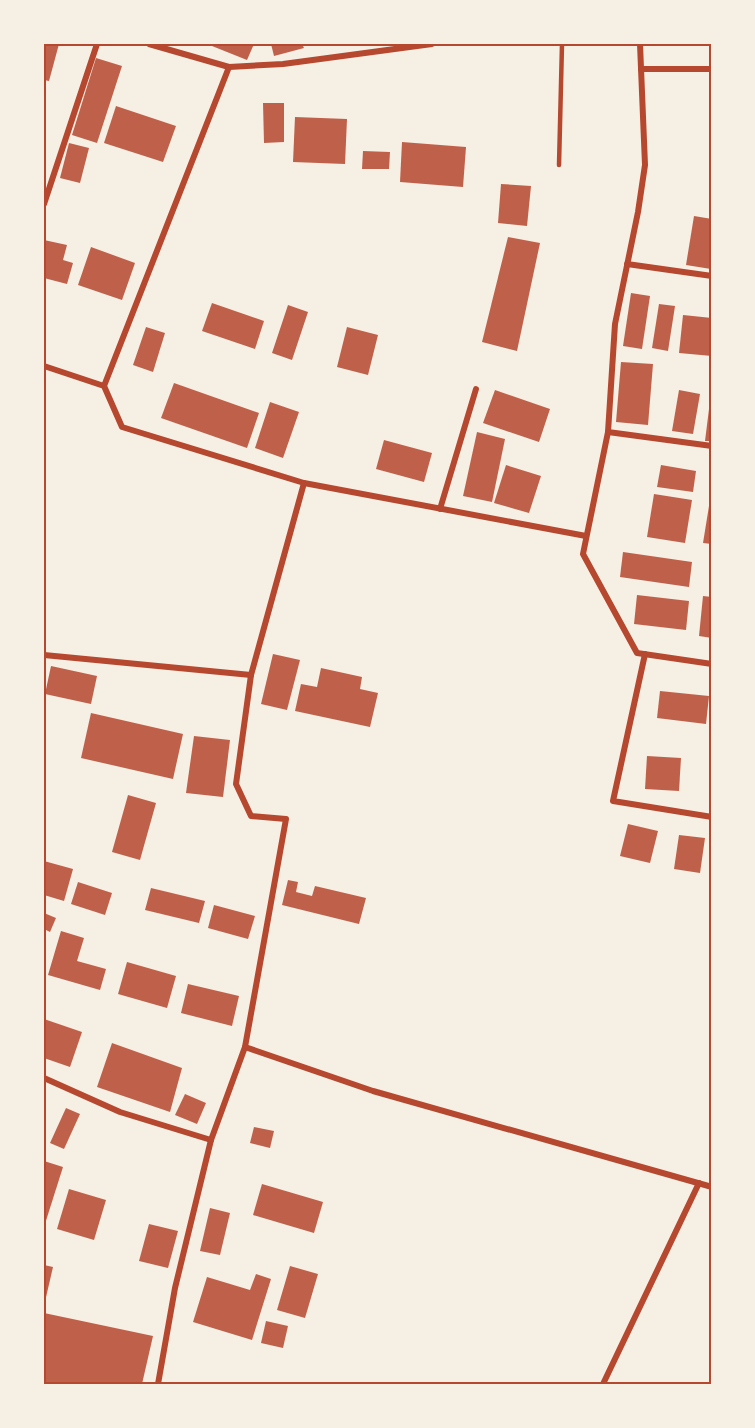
<svg xmlns="http://www.w3.org/2000/svg" width="755" height="1428" viewBox="0 0 755 1428" font-family="Manrope,sans-serif">
<rect width="100%" height="100%" fill="#f6efe4"/>
<g fill="#bf614a">
<path d="M44 44H59L49 81 44 80Z"/>
<path d="M207 44H254L247 60Z"/>
<path d="M271 44H302L304 48 274 56Z"/>
<path d="M96 58 122 66 97 143 72 135Z"/>
<path d="M263 103H284V142L264 143Z"/>
<path d="M116 106 176 126 163 162 104 143Z"/>
<path d="M295 117 347 119 345 164 293 162Z"/>
<path d="M402 142 466 147 463 187 400 182Z"/>
<path d="M69 143 89 148 80 183 60 178Z"/>
<path d="M363 151 390 152 389 169H362Z"/>
<path d="M501 184 531 186 527 226 498 223Z"/>
<path d="M694 216 712 219 711 269 686 265Z"/>
<path d="M508 237 540 243 517 351 482 342Z"/>
<path d="M44 240 67 245 63 260 73 263 67 284 44 278Z"/>
<path d="M91 247 135 263 122 300 78 285Z"/>
<path d="M631 293 650 296 642 349 623 346Z"/>
<path d="M212 303 264 321 255 349 202 331Z"/>
<path d="M659 304 675 306 668 351 652 348Z"/>
<path d="M288 305 308 312 292 360 272 353Z"/>
<path d="M683 315 712 318V356L679 353Z"/>
<path d="M146 327 165 333 153 372 133 365Z"/>
<path d="M347 327 378 335 368 375 337 367Z"/>
<path d="M621 362 653 364 648 425 616 422Z"/>
<path d="M174 383 259 413 247 448 161 418Z"/>
<path d="M495 390 550 409 539 442 483 423Z"/>
<path d="M679 390 700 394 693 434 672 431Z"/>
<path d="M710 401 712 402V441H705Z"/>
<path d="M270 402 299 412 283 458 255 448Z"/>
<path d="M477 432 505 439 492 502 463 496Z"/>
<path d="M384 440 432 453 424 482 376 469Z"/>
<path d="M506 465 541 476 529 513 494 503Z"/>
<path d="M661 465 696 471 693 492 657 487Z"/>
<path d="M654 494 692 500 685 543 647 537Z"/>
<path d="M709 506 712 507V544L703 543Z"/>
<path d="M623 552 692 562 689 587 620 577Z"/>
<path d="M637 595 689 601 686 630 634 624Z"/>
<path d="M703 596 712 597V638L699 636Z"/>
<path d="M273 654 300 660 287 710 261 704Z"/>
<path d="M51 666 97 676 91 704 45 694Z"/>
<path d="M321 668 362 677 360 689 378 693 370 727 295 711 301 684 317 687Z"/>
<path d="M660 691 709 696 706 724 657 718Z"/>
<path d="M91 713 183 734 173 779 81 758Z"/>
<path d="M194 736 230 740 223 797 186 793Z"/>
<path d="M647 756 681 758 679 791 645 789Z"/>
<path d="M128 795 156 803 140 860 112 852Z"/>
<path d="M628 824 658 831 650 863 620 856Z"/>
<path d="M679 835 705 838 700 873 674 869Z"/>
<path d="M44 861 73 869 64 901 44 895Z"/>
<path d="M288 880 298 882 296 892 312 896 315 886 366 898 359 924 282 905Z"/>
<path d="M78 882 112 893 105 915 71 904Z"/>
<path d="M151 888 205 901 199 923 145 910Z"/>
<path d="M214 905 255 916 248 939 208 928Z"/>
<path d="M44 913 56 918 50 932 44 929Z"/>
<path d="M61 931 84 938 77 961 106 969 100 990 48 975Z"/>
<path d="M127 962 176 976 167 1008 118 994Z"/>
<path d="M188 984 239 996 232 1026 181 1013Z"/>
<path d="M44 1019 82 1032 70 1067 44 1058Z"/>
<path d="M112 1043 182 1068 170 1112 97 1087Z"/>
<path d="M185 1094 206 1103 197 1124 175 1115Z"/>
<path d="M66 1108 80 1114 64 1149 50 1143Z"/>
<path d="M254 1127 274 1131 270 1148 250 1143Z"/>
<path d="M44 1161 63 1167 44 1227Z"/>
<path d="M262 1184 323 1202 314 1233 253 1215Z"/>
<path d="M69 1189 106 1200 94 1240 57 1229Z"/>
<path d="M210 1208 230 1213 220 1255 200 1251Z"/>
<path d="M149 1224 178 1231 168 1268 139 1261Z"/>
<path d="M44 1265 53 1267 44 1306Z"/>
<path d="M290 1266 318 1274 305 1318 277 1310Z"/>
<path d="M256 1274 271 1279 252 1340 193 1322 207 1277 250 1290Z"/>
<path d="M44 1313 153 1336 142 1384H44Z"/>
<path d="M266 1321 288 1326 283 1348 261 1343Z"/>
</g>
<g fill="none" stroke-linecap="round" stroke-linejoin="round">
<path stroke="#b5482f" stroke-width="4.5" d="M559 165 562 44"/>
<g stroke="#b5482f" stroke-width="6">
<path d="M149 44 229 67 283 64 432 44"/>
<path d="M640 44 645 165 638 212 615 324 608 432 712 446"/>
<path d="M641 69H712"/>
<path d="M44 204 97 44"/>
<path d="M627 264 712 276"/>
<path d="M44 366 104 386 122 427 304 483 251 675 236 784 251 816 286 819 245 1047 211 1140 175 1288 158 1384"/>
<path d="M104 386 229 67"/>
<path d="M608 432 583 554 637 653 712 664"/>
<path d="M304 483 586 536"/>
<path d="M440 509 476 389"/>
<path d="M645 654 613 801 712 817"/>
<path d="M44 655 251 675"/>
<path d="M245 1047 373 1091 712 1187"/>
<path d="M44 1078 120 1112 211 1140"/>
<path d="M603 1384 699 1183"/>
</g>
</g>
<rect width="755" height="1428" fill="none" stroke="#f6efe4" stroke-width="90"/>
<rect x="45" y="45" width="665" height="1338" fill="none" stroke="#b5482f" stroke-width="2"/>
</svg>
